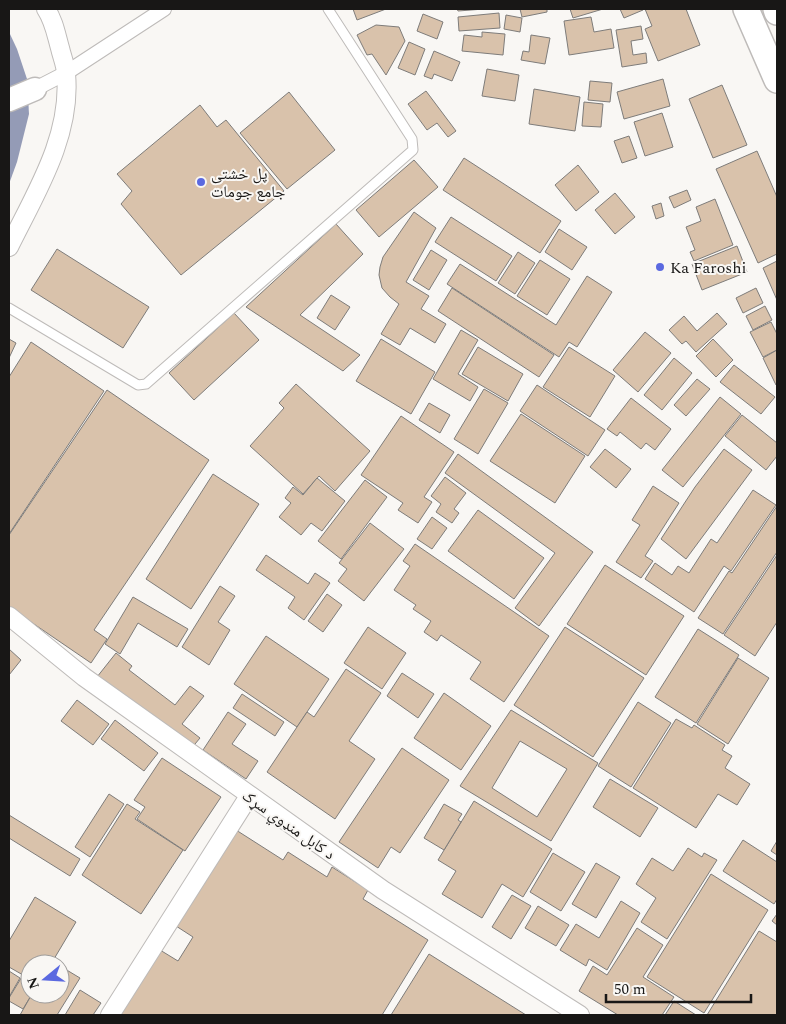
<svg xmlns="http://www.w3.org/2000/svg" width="786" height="1024" viewBox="0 0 786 1024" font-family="Spectral,'Noto Naskh Arabic',serif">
<rect width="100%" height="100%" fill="#f9f7f4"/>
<path fill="#949bb6" d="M9 32 17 49 27 79 29 114 17 162 9 184Z"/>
<g fill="#d9c2ab" stroke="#7e7c7a" fill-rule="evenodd">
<path d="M353 9H386L357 20Z"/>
<path d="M457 9H484L458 11Z"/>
<path d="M520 9H547V12L522 17Z"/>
<path d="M570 9H603L573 18Z"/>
<path d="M620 9H643V10L624 18Z"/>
<path d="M645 9H686L700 45 658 61 645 29 652 26Z"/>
<path d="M499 13 500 28 459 31 458 17Z"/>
<path d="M423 14 443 22 437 39 417 31Z"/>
<path d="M506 15 522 18 520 32 504 29Z"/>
<path d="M591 17 594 32 611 29 614 48 569 55 564 21Z"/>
<path d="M376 25 399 27 405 41 386 75 372 54 367 55 357 35Z"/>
<path d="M641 26 643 39 631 41 633 55 646 53 647 63 622 67 616 30Z"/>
<path d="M482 32 505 34 503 55 462 51 464 35 482 37Z"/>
<path d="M531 35 550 38 545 64 521 60 523 51 529 52Z"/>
<path d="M409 42 425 49 415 75 398 68Z"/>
<path d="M434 51 460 62 452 81 434 74 432 79 424 76Z"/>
<path d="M487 69 519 75 515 101 482 96Z"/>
<path d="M663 79 670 106 624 119 617 92Z"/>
<path d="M590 81 612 83 610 102 588 100Z"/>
<path d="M722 85 747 145 713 158 689 99Z"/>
<path d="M534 89 580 97 575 131 529 124Z"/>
<path d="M426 91 456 131 448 137 437 123 427 130 408 104Z"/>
<path d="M289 92 335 150 287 189 240 133Z"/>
<path d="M584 102 603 104 601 127 582 126Z"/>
<path d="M200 105 217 127 226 120 284 191 181 275 121 204 132 191 117 174Z"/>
<path d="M662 113 673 147 645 156 634 122Z"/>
<path d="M629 136 637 158 622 163 614 141Z"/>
<path d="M757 151 777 197V254L758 263 716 169Z"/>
<path d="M464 158 561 221 540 253 443 190Z"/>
<path d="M414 160 438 187 379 237 356 210Z"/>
<path d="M578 165 599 192 576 211 555 185Z"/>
<path d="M687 190 691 200 674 208 669 197Z"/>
<path d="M615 193 635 217 615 234 595 210Z"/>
<path d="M715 199 733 245 694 261 690 252 695 250 686 227 701 221 696 207Z"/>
<path d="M661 203 664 216 656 219 652 206Z"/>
<path d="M414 212 436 228 406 282 429 296 421 309 446 324 435 343 410 328 400 345 381 334 399 304 390 297 382 288 379 275 380 267 383 257Z"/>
<path d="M451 217 512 256 496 281 435 242Z"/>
<path d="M336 224 363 254 300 315 360 355 343 371 246 307Z"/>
<path d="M559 229 587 247 572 270 545 252Z"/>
<path d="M737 246 747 272 702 290 692 264Z"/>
<path d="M57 249 149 307 123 348 31 290Z"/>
<path d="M431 250 447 260 429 290 413 280Z"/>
<path d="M518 252 535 263 515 294 498 283Z"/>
<path d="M540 260 570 279 547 315 517 296Z"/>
<path d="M777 261V300L763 268Z"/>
<path d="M460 264 556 325 587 276 612 292 577 347 569 342 559 357 447 284Z"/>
<path d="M452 288 554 355 539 377 438 311Z"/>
<path d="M756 288 763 303 743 313 736 298Z"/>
<path d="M331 295 350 307 335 330 317 318Z"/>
<path d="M765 306 772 320 753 330 746 316Z"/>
<path d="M234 313 259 340 194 400 169 373Z"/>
<path d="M717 313 727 324 696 352 686 341 682 344 669 330 684 316 697 331Z"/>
<path d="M771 322 777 334V350L763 357 750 332Z"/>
<path d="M461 330 478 340 458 374 478 387 470 401 433 379Z"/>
<path d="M645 332 671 353 638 392 613 370Z"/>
<path d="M9 339 16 343 9 358Z"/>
<path d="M381 339 435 372 411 414 356 381Z"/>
<path d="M713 339 733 360 716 377 696 356Z"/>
<path d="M31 342 104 391 9 534V377Z"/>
<path d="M478 347 523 374 508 401 462 374Z"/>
<path d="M569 347 615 376 590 417 543 387Z"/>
<path d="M777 350V384L776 385 763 358Z"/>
<path d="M674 358 692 373 662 410 644 395Z"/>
<path d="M734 365 775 397 761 414 720 382Z"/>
<path d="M697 379 710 389 686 416 674 405Z"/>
<path d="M296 384 370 451 335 491 319 476 303 494 250 446 284 408 279 403Z"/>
<path d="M537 385 605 430 588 456 520 411Z"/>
<path d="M484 389 508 403 478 454 454 439Z"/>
<path d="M107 390 209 460 94 630 107 639 91 663 9 607V535Z"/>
<path d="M720 397 741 414 683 487 662 470Z"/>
<path d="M631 398 671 429 655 450 646 443 641 449 620 432 617 436 607 429Z"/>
<path d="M429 403 450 415 440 433 419 420Z"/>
<path d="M521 414 585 456 555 503 490 461Z"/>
<path d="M742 415 777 443V456L766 470 725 436Z"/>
<path d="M401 416 454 452 424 497 432 502 418 523 398 510 403 503 361 475Z"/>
<path d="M605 449 631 469 616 488 590 467Z"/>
<path d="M724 449 752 470 686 559 661 539 695 487Z"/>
<path d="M458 454 593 552 539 626 515 608 555 553 445 473Z"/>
<path d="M213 474 259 504 191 609 146 579Z"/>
<path d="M445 477 466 493 454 509 459 513 452 523 436 512 441 504 431 496Z"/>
<path d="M317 478 345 501 322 531 311 523 301 535 279 517 291 503 285 498 293 487 303 495Z"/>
<path d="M365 480 387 497 341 559 318 541Z"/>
<path d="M653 486 679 503 645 556 653 561 641 578 616 562 640 525 632 520Z"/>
<path d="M753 490 776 505 731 571 724 566 694 612 645 579 655 563 672 575 678 566 689 573 711 539 717 543Z"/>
<path d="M777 506V552L723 634 698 618 729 571 732 573Z"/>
<path d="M478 510 544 558 514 599 448 551Z"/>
<path d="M432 517 447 528 432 549 417 539Z"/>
<path d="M370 523 404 549 364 601 338 581 347 569 339 563Z"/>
<path d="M415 544 549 636 504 702 470 679 481 662 441 635 437 641 424 632 431 621 413 609 416 605 394 590 410 566 403 561Z"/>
<path d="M266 555 308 584 315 573 330 583 304 620 288 608 295 597 256 570Z"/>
<path d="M777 555V622L755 656 724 635Z"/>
<path d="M605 565 684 616 646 675 567 624Z"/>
<path d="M220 586 235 596 218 622 230 630 209 665 182 647Z"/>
<path d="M327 594 342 605 323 632 308 621Z"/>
<path d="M133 597 188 629 177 647 138 623 120 654 105 644Z"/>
<path d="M368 627 406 653 382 689 344 663Z"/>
<path d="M565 627 644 678 593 757 514 705Z"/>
<path d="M698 629 739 655 696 723 655 697Z"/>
<path d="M266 636 329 679 297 727 234 684Z"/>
<path d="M9 649 21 660 9 675Z"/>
<path d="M116 653 132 666 129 670 175 705 190 686 204 696 182 724 200 738 190 750 97 677Z"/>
<path d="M738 658 769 678 728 744 697 724Z"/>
<path d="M346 669 381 693 349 741 375 759 335 819 267 772 307 712 314 717Z"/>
<path d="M402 673 434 694 418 718 387 696Z"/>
<path d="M444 693 491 726 461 770 414 738Z"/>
<path d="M242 694 284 722 275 736 233 708Z"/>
<path d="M77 700 109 724 93 745 61 721Z"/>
<path d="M638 702 671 723 631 787 598 766Z"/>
<path d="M511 710 598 763 551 841 460 786ZM520 741 567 769 537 817 492 788Z"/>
<path d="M228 712 246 724 232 744 258 761 246 779 203 750Z"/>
<path d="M676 719 692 728 694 725 725 745 722 750 732 756 725 768 750 784 737 805 718 794 696 828 633 788Z"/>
<path d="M115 720 158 753 144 771 101 739Z"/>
<path d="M402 748 449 780 400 853 391 847 378 868 339 842Z"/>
<path d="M162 758 221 797 185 851 137 819 145 807 134 800Z"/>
<path d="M610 779 658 808 640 837 593 807Z"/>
<path d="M109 794 124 804 90 857 75 847Z"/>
<path d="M474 801 552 849 523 897 502 884 482 918 442 894 456 871 438 860Z"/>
<path d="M127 804 140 812 135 819 183 850 141 914 82 875Z"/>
<path d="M444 804 462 814 458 820 461 822 444 850 424 838Z"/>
<path d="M9 815 80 859 70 876 9 838Z"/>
<path d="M236 830 283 860 288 852 327 877 332 867 368 890 363 899 428 940 382 1015H119L160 950 178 961 193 937 176 926Z"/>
<path d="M743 840 777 862V899L774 904 723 871Z"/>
<path d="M777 841V855L771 851Z"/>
<path d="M688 848 702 857 704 853 717 860 667 939 641 922 656 898 636 884 652 858 673 871Z"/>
<path d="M553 853 585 872 561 911 530 892Z"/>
<path d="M596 863 620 877 596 918 572 904Z"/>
<path d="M711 874 768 910 704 1013 647 977Z"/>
<path d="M512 895 531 906 511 939 492 927Z"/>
<path d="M35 897 76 922 51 964H30V994H32L23 1009 9 1001V998L23 975 9 967V941Z"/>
<path d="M621 901 640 913 607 970 589 959 586 966 560 950 576 924 599 938Z"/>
<path d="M538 906 569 925 556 946 525 928Z"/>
<path d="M777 914V925L772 921Z"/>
<path d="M637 928 663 945 643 977 674 997 662 1015H618L579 991 593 966 607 975Z"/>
<path d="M759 931 777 942V1013L775 1015H707Z"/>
<path d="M429 954 526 1015H391Z"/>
<path d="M60 966 80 978 57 1015H20L32 994H60Z"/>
<path d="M9 971 20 978 9 997Z"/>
<path d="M80 990 101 1003 93 1015H65Z"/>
<path d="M674 1001 696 1015H665Z"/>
</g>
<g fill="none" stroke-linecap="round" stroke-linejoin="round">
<g stroke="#bebbb9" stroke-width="11">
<path id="service" d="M9 308 138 385 146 384 413 150 412 139 328 9"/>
</g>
<g stroke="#bebbb9" stroke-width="16">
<path id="pedestrian" d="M35 89 66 73 164 9"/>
</g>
<g stroke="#bebbb9" stroke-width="20">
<g id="minor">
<path d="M9 247C35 194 72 136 66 74 66 66 62 57 60 48 56 34 54 21 46 9"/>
<path d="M9 616 84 677 383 890 580 1015"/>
<path d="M110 1015 249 796"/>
</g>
</g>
<g stroke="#bebbb9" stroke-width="25">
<path id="tertiary" d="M9 100 35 89"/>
</g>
<g stroke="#bebbb9" stroke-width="28">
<g id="secondary">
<path d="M746 9 777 80"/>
<path d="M776 9 777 12"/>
</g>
</g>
<use href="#service" stroke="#fff" stroke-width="9"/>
<use href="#pedestrian" stroke="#fff" stroke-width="14"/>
<use href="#minor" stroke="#fff" stroke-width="18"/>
<use href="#tertiary" stroke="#fff" stroke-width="22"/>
<use href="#secondary" stroke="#fff" stroke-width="25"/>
</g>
<g fill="#5b69e0" stroke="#f9f7f4" stroke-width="2">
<circle cx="201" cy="182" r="5"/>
<circle cx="660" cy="267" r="5"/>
</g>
<g text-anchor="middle" stroke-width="4" stroke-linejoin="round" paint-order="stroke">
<g font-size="16" fill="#181716" stroke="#f9f7f4" text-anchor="start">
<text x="211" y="179">پل خشتی<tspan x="211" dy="18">جامع جومات</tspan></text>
<text x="670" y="273">Ka Faroshi</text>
</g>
<g font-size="16" fill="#181716" stroke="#f9f7f4">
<text transform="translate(289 824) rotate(35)" y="6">د کابل منډوي سړک</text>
</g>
</g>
<rect width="786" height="1024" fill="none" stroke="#181716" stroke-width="20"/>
<g transform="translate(45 979) rotate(252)"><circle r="24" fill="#f9f7f4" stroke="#9f9d9b"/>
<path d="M0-4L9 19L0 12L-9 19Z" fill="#5b69e0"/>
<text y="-8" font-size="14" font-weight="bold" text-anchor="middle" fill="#181716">N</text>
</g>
<path d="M606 994v8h145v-8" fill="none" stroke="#181716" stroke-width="2.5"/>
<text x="614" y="994" font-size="15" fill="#181716" stroke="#f9f7f4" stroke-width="4" paint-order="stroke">50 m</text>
</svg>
